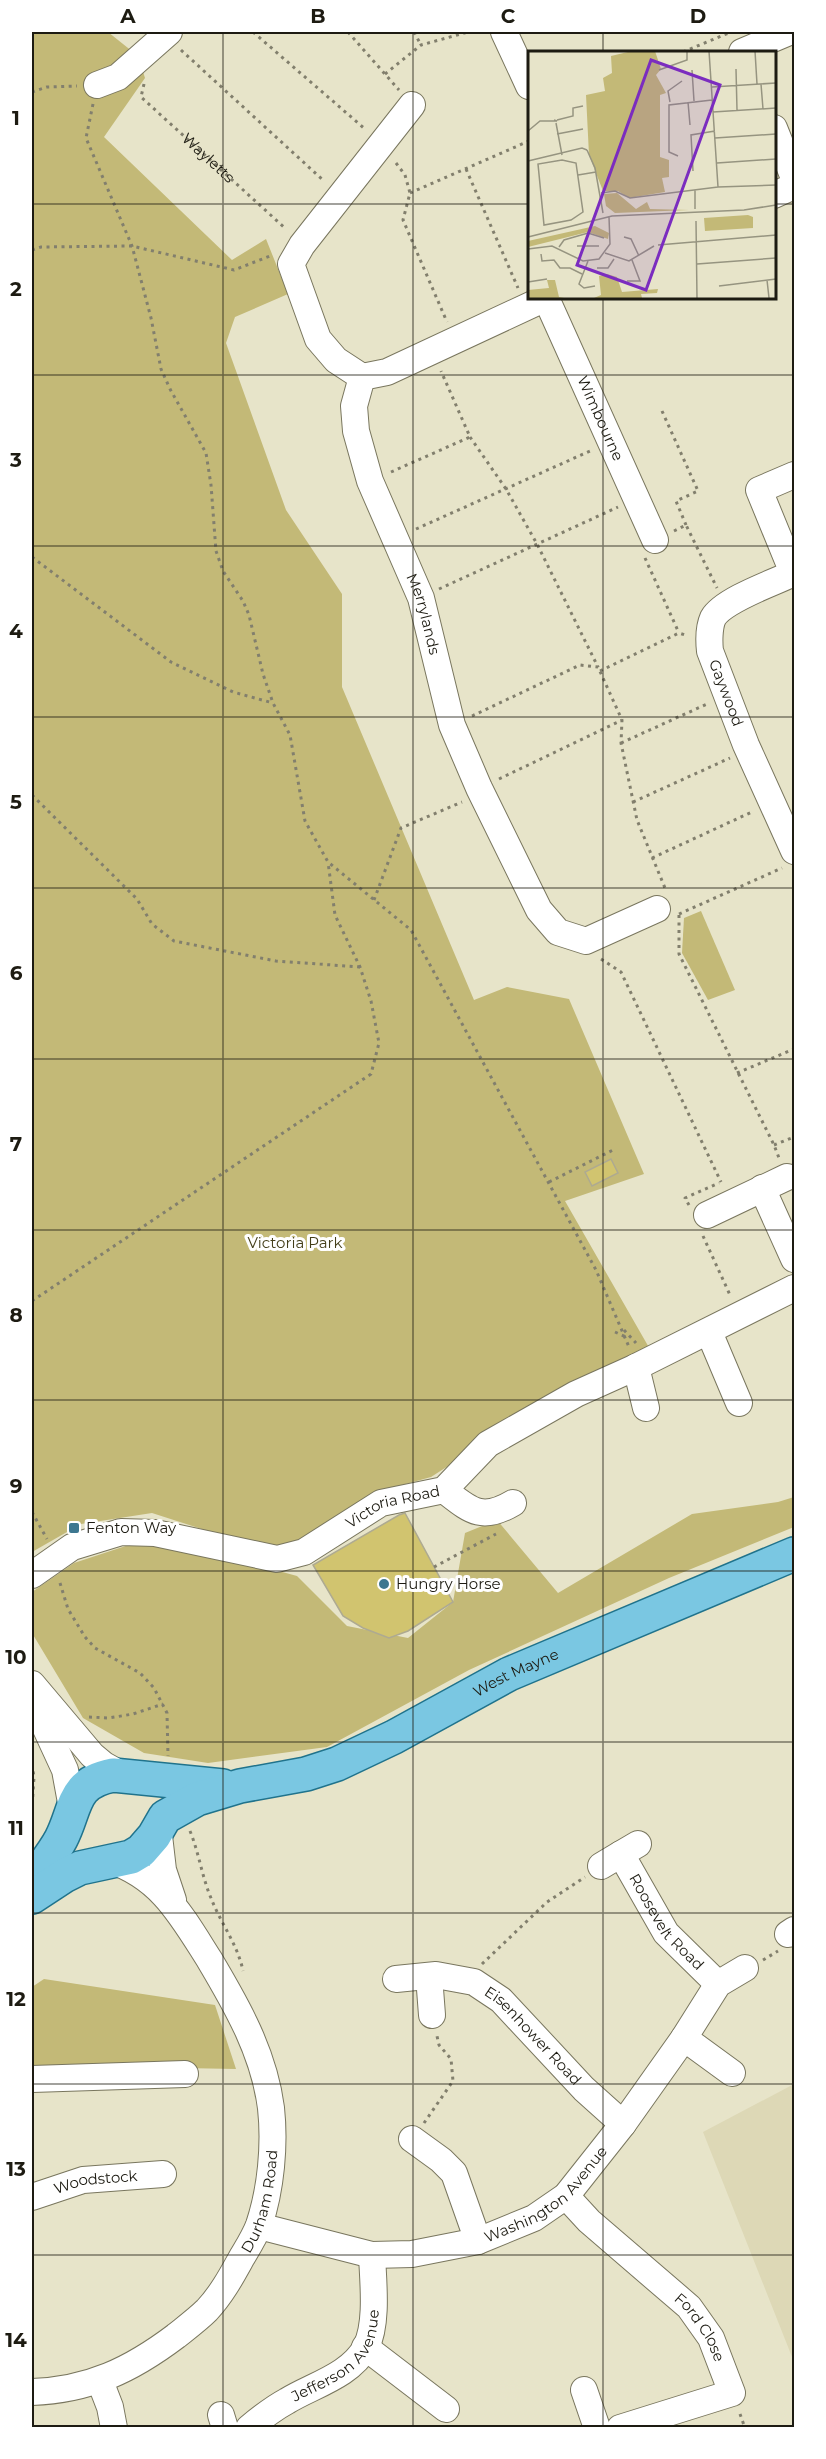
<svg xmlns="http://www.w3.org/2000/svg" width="826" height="2459" viewBox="0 0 826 2459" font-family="Montserrat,sans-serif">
<rect width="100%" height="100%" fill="#e7e4c9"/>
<path fill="#ddd8b6" d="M794 2084V2362L703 2132Z"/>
<g fill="#c3b977">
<path d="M32 32H108L138 56 145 78 104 137 232 260 266 239 288 294 235 317 226 343 286 510 342 594V687L474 1000 507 987 569 999 644 1174 565 1201 651 1351 473 1450 431 1477 388 1489 291 1547 270 1551 152 1513 81 1524 32 1552Z"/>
<path d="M701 911 735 990 708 1000 682 953 684 918Z"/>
<path d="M794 1497V1527L669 1578 469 1670 327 1747 208 1763 144 1753 83 1718 32 1633V1592L74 1563 150 1538 209 1552 297 1576 347 1626 408 1638 453 1602 465 1533 497 1520 558 1593 692 1514 778 1502Z"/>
<path d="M44 1979 215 2005 236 2069 72 2066 32 2070V1987Z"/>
</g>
<g fill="#d1c46f" stroke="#aeaa91" stroke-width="1.5">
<path d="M611 1159 618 1173 592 1186 585 1172Z"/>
<path d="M405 1513 453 1602 408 1631 389 1638 363 1628 343 1616 313 1565 399 1515Z"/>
</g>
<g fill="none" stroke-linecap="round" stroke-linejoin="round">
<g stroke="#79765e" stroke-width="28">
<g id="minor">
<path d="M504 32 529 86"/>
<path d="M742 52 789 32"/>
<path d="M97 85 118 77 169 32"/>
<path d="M774 128 794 178"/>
<path d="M774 195 794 186"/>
<path id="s2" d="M548 297 387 372 362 377 354 406 356 431 370 481 421 598 452 725 479 788 539 910 558 932 586 941 657 909"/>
<path id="s3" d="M546 298 655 540"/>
<path d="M362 377 336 360 318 339 291 264 302 245 412 105"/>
<path d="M793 573 759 490 794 475"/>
<path id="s4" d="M794 573C775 582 723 600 713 618 709 627 709 642 710 651L746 745 794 851"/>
<path d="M762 1188 794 1259"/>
<path d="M707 1215 787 1177"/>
<path d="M709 1332 739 1403"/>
<path d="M636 1367 646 1408"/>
<path d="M444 1490C470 1510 481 1522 513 1503"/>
<path id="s5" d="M32 1575 72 1547 121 1532 155 1533 277 1559 304 1552 381 1503 444 1490 488 1444 576 1394 636 1367 794 1288"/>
<path d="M32 1684 92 1755 104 1765 124 1776"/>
<path d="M35 1705 65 1770 72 1808"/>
<path d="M158 1827 163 1870 173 1900"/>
<path id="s6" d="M638 1844 621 1854 666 1933 718 1984"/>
<path d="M601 1866 621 1854"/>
<path d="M788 1934 794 1930"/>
<path d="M429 1976 432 2015"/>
<path id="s7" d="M396 1979 436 1975 474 1982 501 2000 584 2089 623 2124"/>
<path d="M684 2038 732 2073"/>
<path d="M32 2079 185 2074"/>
<path d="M412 2139 441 2160 454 2173 478 2241"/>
<path id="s8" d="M566 2196 589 2221 689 2307 711 2338 732 2393 620 2428"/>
<path id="s9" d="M32 2197 83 2180 163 2174"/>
<path id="s10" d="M259 2226 372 2255 412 2254 478 2241 534 2218 566 2196 623 2124 684 2038 718 1984 745 1968"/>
<path d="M365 2347 446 2409"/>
<path d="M100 2381 110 2407 114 2428"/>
<path d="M584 2390 597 2428"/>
<path id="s11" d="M32 2392C89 2390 131 2370 176 2336 186 2328 198 2319 207 2310 222 2294 232 2275 242 2257 248 2247 255 2236 259 2225 271 2189 275 2145 271 2108 264 2053 237 2006 209 1959 181 1915 161 1877 109 1860"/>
<path d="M221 2415 225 2428"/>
<path id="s12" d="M249 2428C261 2418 274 2408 287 2401 313 2385 350 2376 366 2347 378 2323 373 2281 372 2255"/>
</g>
</g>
<g stroke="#20738c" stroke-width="36">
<g id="major">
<path d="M32 1882C41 1868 53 1854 61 1839 77 1808 71 1783 113 1775L223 1786"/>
<path id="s13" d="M32 1897 64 1876 80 1868 131 1857 141 1851 154 1836 165 1817 197 1799 240 1786 306 1774 337 1764 394 1737 509 1674 794 1554"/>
</g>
</g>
<g stroke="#827f6d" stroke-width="3" stroke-dasharray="3 4.5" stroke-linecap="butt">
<path d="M253 32 365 129"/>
<path d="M348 32 399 90"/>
<path d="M414 32 421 45"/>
<path d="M181 50 324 181"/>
<path d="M683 52 731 32"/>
<path d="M385 74 421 45 468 32"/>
<path id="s1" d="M144 84 141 97 286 229"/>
<path d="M32 92 47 87 77 86"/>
<path d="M93 104 86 138 132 246 151 318 161 369 170 389 206 453 211 485 216 551 223 571 243 601 249 615 263 674 273 703 290 735 305 821 328 862 411 930 596 1270 629 1347"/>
<path d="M396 163 405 175 410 193 403 220 447 322"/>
<path d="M466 169 518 288"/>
<path d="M410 193 529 141"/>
<path d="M32 250 41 247 132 246 234 270 270 256"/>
<path d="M662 411 698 491 676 501 686 525"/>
<path d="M470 437 506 489 537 544 598 667"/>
<path d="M391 472 470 437 441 371"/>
<path d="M416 529 590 451"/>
<path d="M674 531 686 525 717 588"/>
<path d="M32 557 171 662 233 692 273 703"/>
<path d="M645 558 679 633"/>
<path d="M439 589 618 507"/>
<path d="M600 671 679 633 688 636"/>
<path d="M472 716 580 665 598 667 622 720 621 743 637 820 665 888"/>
<path d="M621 743 707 704"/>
<path d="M499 779 622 720"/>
<path d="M32 795 137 899 152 924 174 941 276 961 360 967"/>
<path d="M633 802 730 758"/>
<path d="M652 858 754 811"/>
<path d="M374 900 401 828 462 802"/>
<path d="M679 914 782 868"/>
<path d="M679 915V954L774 1145 779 1158"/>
<path d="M601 959 621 972 721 1182"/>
<path d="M737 1073 794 1049"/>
<path d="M774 1145 794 1137"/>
<path d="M549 1182 615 1149"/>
<path d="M689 1205 685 1198 719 1183"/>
<path d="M703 1236 730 1295"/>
<path d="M32 1301 371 1074 379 1043 371 1001 360 967 335 915 328 862"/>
<path d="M624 1330 636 1343"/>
<path d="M615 1332 626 1337"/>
<path d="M32 1512 47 1539"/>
<path d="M434 1567 496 1534"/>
<path d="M60 1583 68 1609 85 1637 95 1648 140 1673 154 1688 167 1713 168 1756"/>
<path d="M89 1717 109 1718 133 1714 163 1704"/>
<path d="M32 1764 34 1777 32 1808"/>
<path d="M190 1831C199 1853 202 1877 211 1898 220 1922 238 1945 243 1971"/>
<path d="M763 1960 778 1951"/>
<path d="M482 1964 547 1902 585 1877"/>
<path d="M424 2123 453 2081 451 2059 439 2045 437 2036"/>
<path d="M740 2414 745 2428"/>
</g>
<use href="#minor" stroke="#fff" stroke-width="26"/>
<use href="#major" stroke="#7ac7e2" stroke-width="33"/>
</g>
<path fill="none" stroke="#1d1b12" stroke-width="1.5" stroke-opacity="0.55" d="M223 32V2428M413 32V2428M603 32V52M32 204H529M774 204H794M603 297V2428M32 375H794M32 546H794M32 717H794M32 888H794M32 1059H794M32 1230H794M32 1400H794M32 1571H794M32 1742H794M32 1913H794M32 2084H794M32 2255H794"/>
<g fill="#3d7790" stroke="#fff" stroke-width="2">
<rect x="68" y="1522" width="12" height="12" rx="3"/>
<circle cx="384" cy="1584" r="6"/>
</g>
<g text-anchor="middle" stroke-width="6" stroke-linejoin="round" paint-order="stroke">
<g font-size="15" fill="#1d1b12" stroke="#fff">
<text dy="5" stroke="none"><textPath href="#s1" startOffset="104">Wayletts</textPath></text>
<text dy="5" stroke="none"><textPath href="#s3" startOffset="132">Wimbourne</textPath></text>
<text dy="5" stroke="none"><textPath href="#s2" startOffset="454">Merrylands</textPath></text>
<text dy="5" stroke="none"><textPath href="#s4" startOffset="172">Gaywood</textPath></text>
<text dy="5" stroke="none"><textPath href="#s5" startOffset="388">Victoria Road</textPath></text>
<text dy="5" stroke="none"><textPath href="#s13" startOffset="544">West Mayne</textPath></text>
<text dy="5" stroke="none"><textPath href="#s6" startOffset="102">Roosevelt Road</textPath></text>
<text dy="5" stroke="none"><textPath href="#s7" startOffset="159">Eisenhower Road</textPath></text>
<text dy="5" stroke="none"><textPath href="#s9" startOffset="66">Woodstock</textPath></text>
<text dy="5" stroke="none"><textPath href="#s10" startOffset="308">Washington Avenue</textPath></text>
<text dy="5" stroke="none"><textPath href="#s11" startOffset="321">Durham Road</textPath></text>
<text dy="5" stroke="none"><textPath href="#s8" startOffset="189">Ford Close</textPath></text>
<text dy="5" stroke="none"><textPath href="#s12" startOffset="118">Jefferson Avenue</textPath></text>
</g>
<g font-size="15" fill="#443e19" stroke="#fff">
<text x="295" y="1248">Victoria Park</text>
</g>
<g font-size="15" fill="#1d1b12" stroke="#fff" text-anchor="start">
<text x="86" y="1533">Fenton Way</text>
<text x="396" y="1589">Hungry Horse</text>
</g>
</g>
<g transform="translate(528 51)">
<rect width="248" height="248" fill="#e7e4c9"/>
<path d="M104 0H127L133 18 128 24 138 42 132 44V106L141 109V126L134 127 137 141 101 147 90 140H75L61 104 58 44 77 40 75 27 84 22 83 5ZM89 142 108 158 119 151 122 158 161 159 87 162 78 155 76 143ZM220 164 225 166V177L177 180 176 167ZM67 175 81 182 80 188 60 181 0 196V190ZM79 223 89 226 94 241 130 238 129 242 113 243 114 247H66L73 244 71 225ZM19 229H27L31 246 36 247H0V239L21 237Z" fill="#c3b977"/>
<path fill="none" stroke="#969480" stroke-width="1.5" d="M181 0 190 136M227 0 229 33M208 18 209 59M131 19 159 9V0M164 19 166 50M233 33 235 58M184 36 248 32M142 51 140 40 154 30M160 51 162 74M185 61 248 57M29 69 45 65V57L55 55M28 72 34 104M0 80 12 70H29L26 69M29 83 55 78M187 87 248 83M59 99 67 117 75 162M150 105 141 101V54L184 49M34 109 48 112 55 161 43 169 16 174 10 113ZM0 110 54 97 59 99M189 112 248 108M165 120 163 84 187 80M50 124 68 121M167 139V158M73 142 87 140 102 147 190 136 248 134M168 170 169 247M0 186 84 165 216 159 248 154M96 186 103 188 111 205M130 194 248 184M49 195H71M31 196 36 189 60 182 76 187M0 198 24 195 55 210 71 208 82 193 81 166M77 202 101 210 126 195M13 203 14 210 26 209 32 217H42L54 223M60 210 51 233 56 237 67 235M169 213 248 207M69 217H80L86 208M239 229 241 247M99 230H112L104 209M0 231 19 228M191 235 248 228"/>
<path fill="#7b2cbf" fill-opacity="0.15" stroke="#7b2cbf" stroke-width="3" d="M123 9 192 34 118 239 49 214Z"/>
<rect width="248" height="248" fill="none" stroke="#1d1b12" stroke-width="3"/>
</g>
<rect width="826" height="2459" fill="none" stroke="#ffffff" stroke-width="66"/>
<rect x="33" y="33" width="760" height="2393" fill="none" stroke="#1d1b12" stroke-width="2"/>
<g font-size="20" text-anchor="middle" font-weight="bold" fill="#1d1b12">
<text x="128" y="23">A</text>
<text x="318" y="23">B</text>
<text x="508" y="23">C</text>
<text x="698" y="23">D</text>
<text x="16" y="125">1</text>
<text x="16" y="296">2</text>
<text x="16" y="467">3</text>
<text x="16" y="638">4</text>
<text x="16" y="809">5</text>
<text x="16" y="980">6</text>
<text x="16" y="1151">7</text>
<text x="16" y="1322">8</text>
<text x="16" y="1493">9</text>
<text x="16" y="1664">10</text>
<text x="16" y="1835">11</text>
<text x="16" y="2006">12</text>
<text x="16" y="2176">13</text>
<text x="16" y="2347">14</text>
</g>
</svg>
